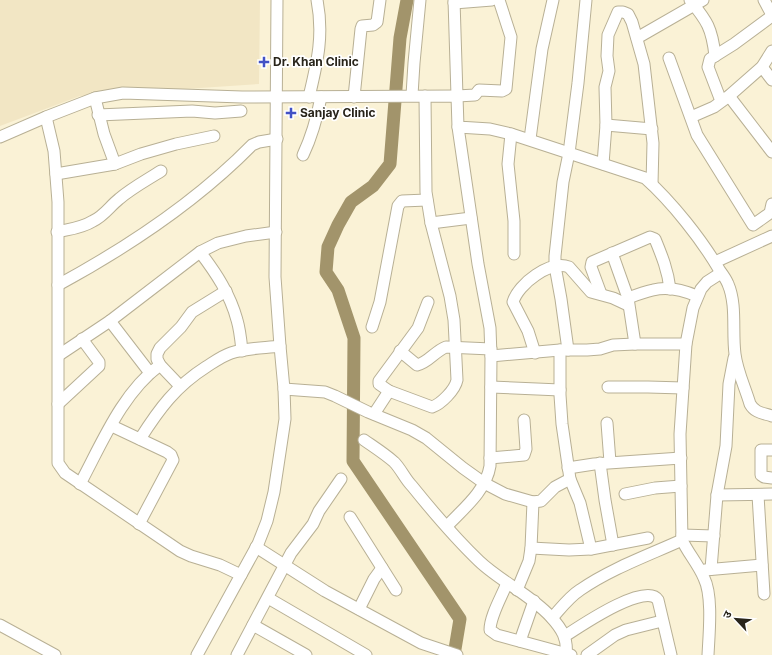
<svg xmlns="http://www.w3.org/2000/svg" width="772" height="655" viewBox="0 0 772 655" font-family="Inter,'Noto Sans Devanagari',sans-serif">
<rect width="100%" height="100%" fill="#faf2d6"/>
<path fill="#f2e6c4" d="M0 0H260L259 84 80 96 0 126Z"/>
<g fill="none" stroke-linecap="round" stroke-linejoin="round">
<path stroke="#a2946b" stroke-width="13" d="M407 0 400 38 390 164 373 186 351 202 338 225 328 247 326 272 338 290 354 338 353 461 460 619 454 655"/>
<g stroke="#b8b095" stroke-width="13">
<g id="minor">
<path d="M454 0 457 96 475 95 479 90 502 91 506 89 511 37 499 0"/>
<path d="M690 0C707 21 712 28 715 56"/>
<path d="M764 0 772 15"/>
<path d="M454 3 492 0"/>
<path d="M637 38 703 0"/>
<path d="M669 58 697 135 753 225 770 213 772 204"/>
<path d="M762 67 772 80"/>
<path d="M412 95 414 63 420 0"/>
<path d="M425 96 426 192 431 223 450 296 454 320 457 380C455 390 441 404 432 407L389 391 379 384V381L418 328 428 302"/>
<path d="M729 96 772 152"/>
<path d="M309 97C317 63 324 36 317 0"/>
<path d="M354 97 361 29 362 26 373 25 377 22 380 0"/>
<path d="M95 98 104 134 115 164"/>
<path d="M721 101 708 67 710 59 734 44 772 16"/>
<path d="M98 115 192 111 215 113 241 111"/>
<path d="M46 117 54 151 58 202V463L65 473 180 551 191 556 220 565 241 575"/>
<path d="M691 117 714 107 729 96 762 67 772 51"/>
<path d="M606 125 652 129"/>
<path d="M511 134 508 164 514 221V254"/>
<path d="M0 137 46 117 95 98 123 93 242 97 457 96 458 127 490 129 511 134 645 178C672 202 702 240 720 271 723 275 726 279 728 284 737 305 732 331 735 354 737 371 745 387 750 404 755 413 763 413 772 416"/>
<path d="M530 139 542 49 553 0"/>
<path d="M303 155C312 136 317 118 321 97"/>
<path d="M603 164 606 125 605 87 609 71 607 56 608 35 618 12H623L628 14 632 22 644 64 653 143 652 184"/>
<path d="M56 174 115 164 141 154 176 144 214 136"/>
<path d="M431 223 471 218"/>
<path d="M57 232C70 229 82 228 93 221 104 216 110 206 119 199 132 188 147 180 161 171"/>
<path d="M200 252C216 273 230 294 237 320 240 330 241 341 242 351"/>
<path d="M612 253 628 298 635 344"/>
<path d="M715 262 772 236"/>
<path d="M58 285C128 247 196 202 252 145L259 142 277 139"/>
<path d="M601 294 591 267 592 262 650 237 655 239C662 256 668 271 670 289"/>
<path d="M628 298C636 295 644 292 653 290 668 286 683 290 697 296"/>
<path d="M110 321 150 373"/>
<path d="M372 327 380 302 398 206 402 201 427 200"/>
<path d="M560 350V395L562 424 570 479 580 503 591 549"/>
<path d="M568 350 561 299 555 266V256L563 182 569 153 578 83 586 0"/>
<path d="M400 351 417 365C428 363 435 351 446 347L491 349"/>
<path d="M535 353 528 331 513 302C518 284 550 260 569 267L591 292 613 298 628 305"/>
<path d="M59 355 110 321 200 252 218 243 246 236 276 232"/>
<path d="M491 356 560 350H587L600 349 613 345 635 344H686"/>
<path d="M180 386 160 365 157 359V354L160 348 181 327 192 312 226 291"/>
<path d="M491 387 560 390"/>
<path d="M608 387H648L683 388"/>
<path d="M284 389 325 392 335 396 368 412 412 430 426 438 463 468 484 483 505 494 533 502 541 501 555 487 570 479"/>
<path d="M58 404 99 366V362L82 339"/>
<path d="M374 414 389 391"/>
<path d="M607 423 610 462"/>
<path d="M112 426 167 452 171 455 173 460 139 524"/>
<path d="M140 439C159 409 176 386 206 367 214 362 222 356 231 353 246 348 264 348 280 346"/>
<path d="M364 440C374 447 385 454 394 462 401 469 405 479 412 486 433 512 455 538 479 561 501 582 530 594 551 617 562 629 568 639 566 655"/>
<path d="M772 450H761V475L764 477 772 478"/>
<path d="M490 458 524 455 526 449 524 420"/>
<path d="M600 463 605 500 613 545"/>
<path d="M568 468 594 464 681 458"/>
<path d="M80 484C102 443 122 393 160 365"/>
<path d="M625 494 655 488 681 486"/>
<path d="M717 495 772 494"/>
<path d="M758 495 764 594"/>
<path d="M350 517 396 590"/>
<path d="M447 526C463 509 486 491 490 466L491 356 490 328 478 264 458 127"/>
<path d="M682 535 714 536"/>
<path d="M256 547 325 591 421 643 457 655"/>
<path d="M531 548 569 550 591 549 648 538"/>
<path d="M711 569 717 495 726 446 729 384 734 358"/>
<path d="M705 570 762 565"/>
<path d="M507 583C502 596 490 616 490 630L497 635 571 655"/>
<path d="M517 590 529 561 531 548 533 502"/>
<path d="M268 598 366 655"/>
<path d="M359 609 374 579 382 568"/>
<path d="M552 618C561 608 569 597 580 590 610 569 649 555 682 540"/>
<path d="M0 625 55 655"/>
<path d="M253 625 306 655"/>
<path d="M565 636C579 627 646 581 658 600L671 655"/>
<path d="M520 641 534 601"/>
<path d="M197 655 258 544 267 521 274 492 285 419 284 389 280 346 275 277 277 0"/>
<path d="M237 655 291 553 313 524 319 511 341 479"/>
<path d="M587 655 615 635 626 630 662 621"/>
<path d="M708 655C709 634 713 596 704 578 698 564 688 553 682 540L680 434 686 344 693 308 701 289 707 282 721 273"/>
</g>
</g>
<use href="#minor" stroke="#fff" stroke-width="11"/>
</g>
<g fill="#4251c5" stroke="#fff" stroke-width="1.5">
<path d="M262 56h4v4h4v4h-4v4h-4v-4h-4v-4h4z"/>
<path d="M289 107h4v4h4v4h-4v4h-4v-4h-4v-4h4z"/>
</g>
<g text-anchor="middle" stroke-width="3.5" stroke-linejoin="round" paint-order="stroke">
<g font-size="12" font-weight="bold" fill="#28241a" stroke="#fff" text-anchor="start">
<text x="273" y="66">Dr. Khan Clinic</text>
<text x="300" y="117">Sanjay Clinic</text>
</g>
</g>
<g transform="translate(736 619) rotate(296)" stroke="#ffffff" stroke-width="3" paint-order="stroke">
<path d="M0-3L7 15L0 10L-7 15Z" fill="#28241a"/>
<text y="-6" font-size="11" font-weight="bold" text-anchor="middle" fill="#28241a">उ</text>
</g>
</svg>
